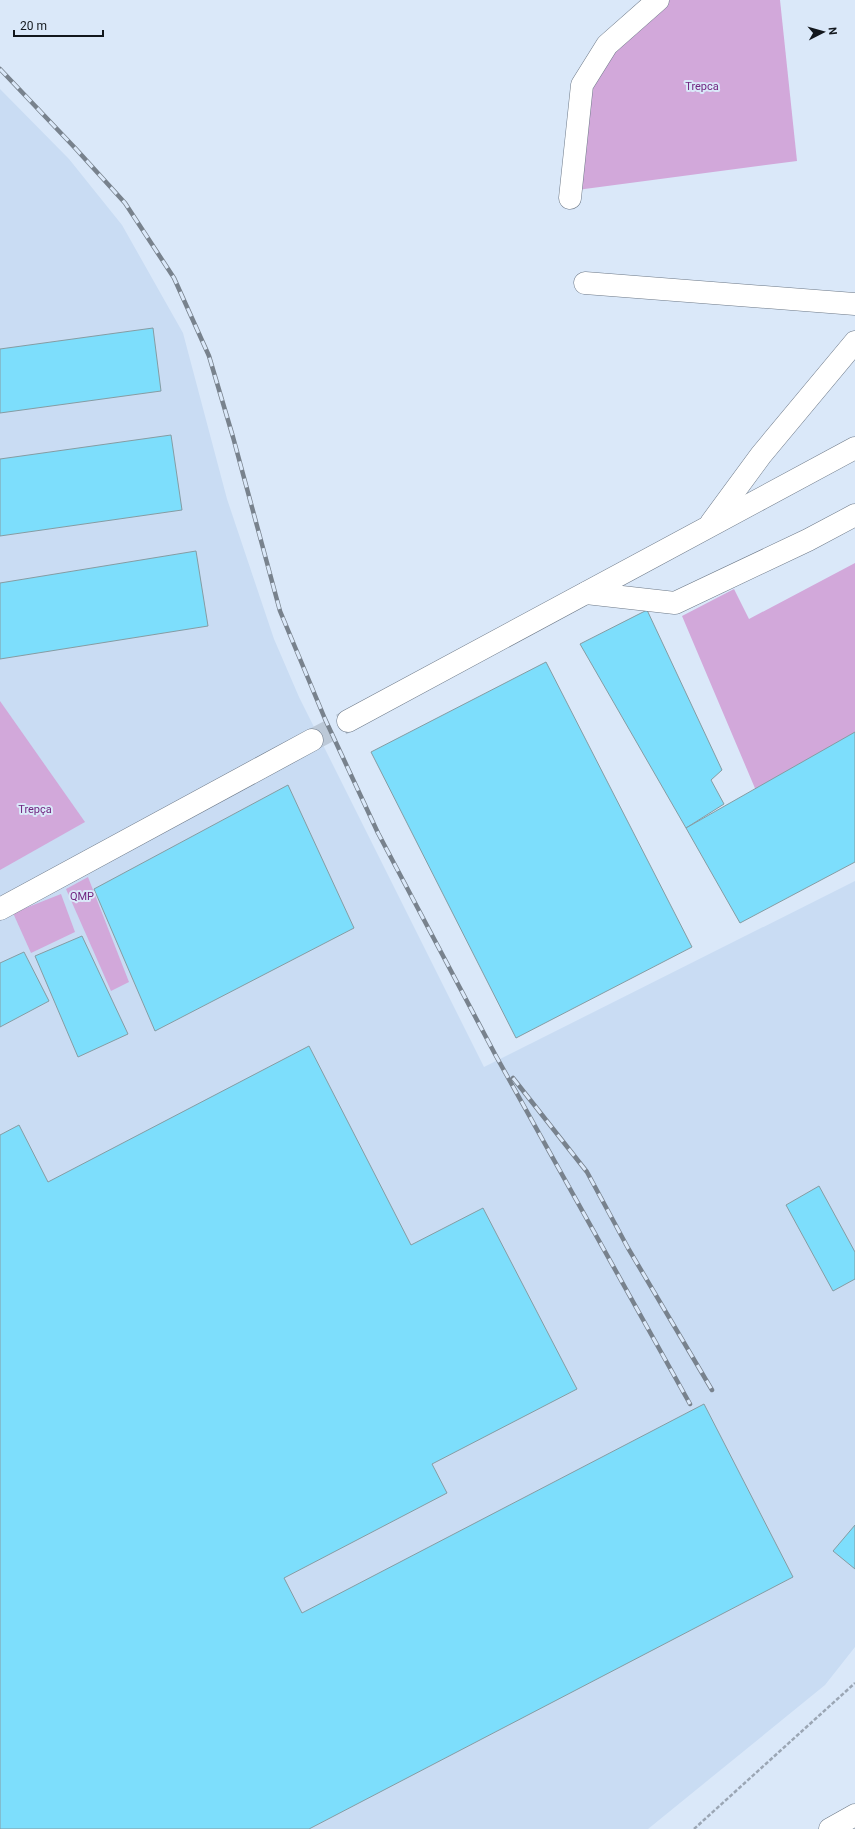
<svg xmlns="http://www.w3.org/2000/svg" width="855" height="1829" viewBox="0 0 855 1829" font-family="Roboto,sans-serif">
<rect width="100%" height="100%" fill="#dae8f9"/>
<path fill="#c9dcf3" d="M0 89 69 159 122 225 183 333 227 499 274 639 299 697 484 1067 855 881V1647L825 1685 648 1829H0Z"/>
<g fill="#d2a8da">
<path d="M670 0H780L797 161 577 190 587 102 608 54Z"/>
<path d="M855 563V735L757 793 682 616 734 589 749 619Z"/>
<path d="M0 701 85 822 0 870Z"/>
<path d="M88 877 129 982 111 991 66 889Z"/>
<path d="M61 894 75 932 31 953 13 913Z"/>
</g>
<g fill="#7ddefc" stroke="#859ca3">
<path d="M153 328 161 391 0 413V349Z"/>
<path d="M171 435 182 510 0 536V459Z"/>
<path d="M196 551 208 626 0 659V583Z"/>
<path d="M647 610 722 770 711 780 724 804 686 828 580 644Z"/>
<path d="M546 662 692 947 516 1038 371 752Z"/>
<path d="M855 732V862L740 923 686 828Z"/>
<path d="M288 785 354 928 155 1031 94 889Z"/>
<path d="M82 936 128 1034 78 1057 35 956Z"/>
<path d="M24 952 49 1001 0 1027V963Z"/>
<path d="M309 1046 411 1245 483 1208 577 1389 432 1464 447 1493 284 1578 302 1613 704 1404 793 1577 309 1829H0V1135L19 1125 48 1182Z"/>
<path d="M819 1186 855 1252V1279L833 1291 786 1205Z"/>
<path d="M855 1525V1569L833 1551Z"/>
</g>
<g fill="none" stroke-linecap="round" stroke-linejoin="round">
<path stroke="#bcc9d8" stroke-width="22" stroke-dasharray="22 11" stroke-linecap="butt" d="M312 740 348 721"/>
<g stroke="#6c7887" stroke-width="23">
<g id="minor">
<path d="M570 198 582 85 607 45 658 0"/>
<path d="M585 283 855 304"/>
<path d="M711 523 761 455 855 342"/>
<path d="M586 593 675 603 808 540 855 515"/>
<path d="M348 721 855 448"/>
<path d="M0 909 312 740"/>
</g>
</g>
<g stroke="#6c7887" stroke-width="23">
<path id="major" d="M830 1829 855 1815"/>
</g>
<path stroke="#9ba6b4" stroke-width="2.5" stroke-dasharray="4 2" stroke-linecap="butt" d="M694 1829 855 1683"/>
<use href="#minor" stroke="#fff" stroke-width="22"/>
<use href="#major" stroke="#fff" stroke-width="22"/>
<g stroke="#78828d" stroke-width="4.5">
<g id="rail">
<path d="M0 69 76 149 125 203 174 278 209 356 233 437 280 611 325 719 378 833 496 1056 690 1404"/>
<path d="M513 1078 587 1172 628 1248 712 1390"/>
</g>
</g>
<use href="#rail" stroke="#dae8f9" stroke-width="3" stroke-dasharray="9" stroke-linecap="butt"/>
</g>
<g text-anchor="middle" stroke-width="4" stroke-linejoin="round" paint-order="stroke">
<g font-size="11" fill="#712680" stroke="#dae8f9">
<text x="702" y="90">Trepca</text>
<text x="35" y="813">Trepça</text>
<text x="82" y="900">QMP</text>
</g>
</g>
<g transform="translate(823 32) rotate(84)" stroke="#dae8f9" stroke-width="3" paint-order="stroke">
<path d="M0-3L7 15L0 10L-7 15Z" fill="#12171d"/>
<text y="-6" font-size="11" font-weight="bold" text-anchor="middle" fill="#12171d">N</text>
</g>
<path d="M14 30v6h89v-6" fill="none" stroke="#12171d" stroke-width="2"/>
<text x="20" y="30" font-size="12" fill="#12171d" stroke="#dae8f9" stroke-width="3" paint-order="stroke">20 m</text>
</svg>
